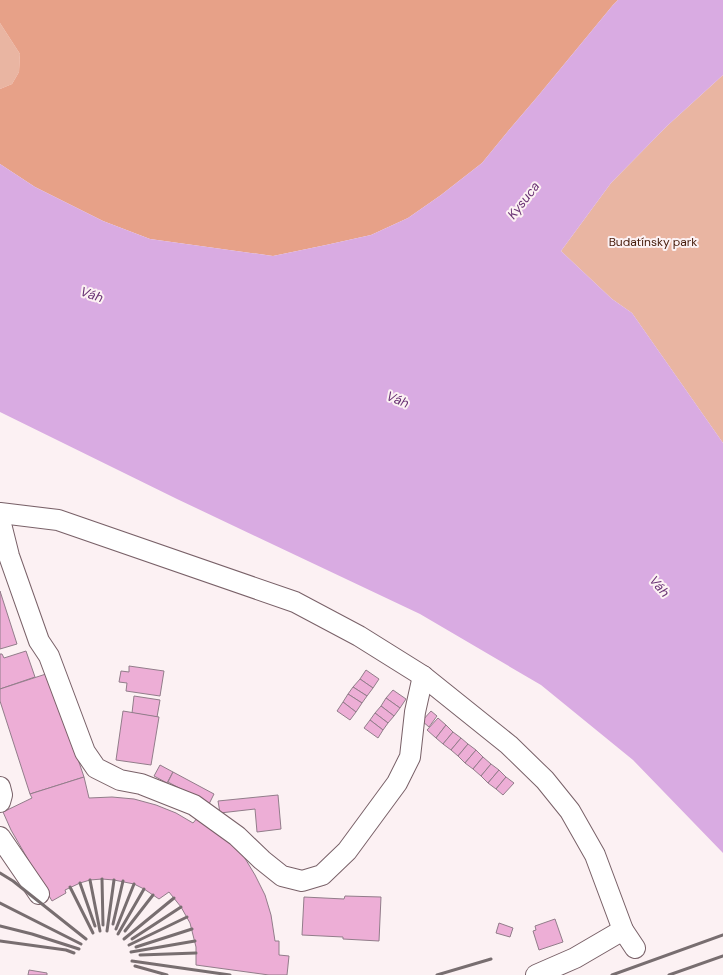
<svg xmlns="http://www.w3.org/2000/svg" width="723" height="975" viewBox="0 0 723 975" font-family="'DM Sans',sans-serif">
<rect width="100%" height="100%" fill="#fcf1f3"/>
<g fill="#e9b5a2">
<path d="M0 23 20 54 19 72 12 84 0 89Z"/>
<path d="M723 75V443L632 313 612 299 561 251 611 183 667 126Z"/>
</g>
<path fill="#e7a188" d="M0 0H618L613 5 538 96 509 130 482 163 441 195 408 218 371 235 326 245 273 256 150 239 103 221 35 187 0 164V89L12 84 19 72 20 54 0 23Z"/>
<path fill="#d9abe2" d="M618 0H723V75L667 126 611 183 561 251 612 299 632 313 723 443V853L633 760 541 685 420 614 177 499 0 412V164L35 187 103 221 150 239 273 256 326 245 371 235 408 218 441 195 482 163 509 130 538 96 613 5Z"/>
<g fill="#edaed6" stroke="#927d8a">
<path d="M0 591 17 644 0 649Z"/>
<path d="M26 651 35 677 0 689V654H2L4 658Z"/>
<path d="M129 666 164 671 160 696 126 691 127 683 119 682 121 671 129 672Z"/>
<path d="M366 670 379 679 373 688 360 679Z"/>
<path d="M49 673 84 777 30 794 0 701V689Z"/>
<path d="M360 679 373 688 367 696 353 687Z"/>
<path d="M353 687 367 696 362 703 348 694Z"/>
<path d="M393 690 406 699 400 708 386 698Z"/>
<path d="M348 694 362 703 356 712 343 702Z"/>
<path d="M134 696 160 700 157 717 132 713Z"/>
<path d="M386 698 400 708 394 716 381 706Z"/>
<path d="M343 702 356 712 350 720 337 711Z"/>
<path d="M381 706 394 716 388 723 375 713Z"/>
<path d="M123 711 159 717 151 765 116 760Z"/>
<path d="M431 711 437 716 429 727 422 721Z"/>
<path d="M375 713 388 723 383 730 370 720Z"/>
<path d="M438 718 446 725 436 738 427 730Z"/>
<path d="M370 720 383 730 378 738 364 728Z"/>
<path d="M446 725 453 732 443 744 436 738Z"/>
<path d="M453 732 461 738 451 750 443 744Z"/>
<path d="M461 738 468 744 458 756 451 750Z"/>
<path d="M468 744 476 750 465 763 458 756Z"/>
<path d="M476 750 483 757 473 769 465 763Z"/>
<path d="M483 757 491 764 481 776 473 769Z"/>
<path d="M491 764 499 770 488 783 481 776Z"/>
<path d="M160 765 173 772 167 783 154 776Z"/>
<path d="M499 770 506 777 496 789 488 783Z"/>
<path d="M173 772 214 794 209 804 168 782Z"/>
<path d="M84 777 89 798 112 797 134 799 156 805 176 813 193 823 199 816 226 835 243 855 255 875 265 895 271 915 275 941H279V955L289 956 287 975H269L196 965V947L190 923 181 907 169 892 159 899 144 889 134 884 114 880 102 879 90 880 80 883 65 890 66 893 52 901 11 830 3 812 32 798 30 794Z"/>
<path d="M506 777 514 783 503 795 496 789Z"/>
<path d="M278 795 281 829 257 832 255 809 220 813 218 801Z"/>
<path d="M345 896 381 897 379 941 343 939V937L302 935 304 897 344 899Z"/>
<path d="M555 919 563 942 539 950 533 931 536 930 535 926Z"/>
<path d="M499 923 513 928 510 937 496 933Z"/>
<path d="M29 970 47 973V975H28Z"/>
</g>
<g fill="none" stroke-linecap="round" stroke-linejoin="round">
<g stroke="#796168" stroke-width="22">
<g id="minor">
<path d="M0 513 58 520 295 602 359 636 423 676 509 745 545 780 570 811 595 855 623 930 635 948"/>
<path d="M0 520 9 556 39 641 49 656 85 752 96 768 120 780 141 784 194 805 237 836 262 860 282 876 302 881 322 875 347 851 397 783 410 757 415 712 423 676"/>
<path d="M0 787 2 795 0 802"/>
<path d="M0 837 39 894"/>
<path d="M536 975 575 958 623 930"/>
</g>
</g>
<use href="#minor" stroke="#fff" stroke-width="20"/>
<g stroke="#786e70" stroke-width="3">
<path d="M0 873 13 881 86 939"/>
<path d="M102 879 103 925"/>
<path d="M90 880 100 931"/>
<path d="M80 883 95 926"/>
<path d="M70 887 93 933"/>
<path d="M0 903 81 944"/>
<path d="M113 924 123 881"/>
<path d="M0 926 32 934 79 949"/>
<path d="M116 929 134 884"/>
<path d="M107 931 114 880"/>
<path d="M125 931 153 895"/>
<path d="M118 934 144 889"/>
<path d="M124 939 174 898"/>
<path d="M132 939 181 907"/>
<path d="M0 941 66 950 74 953"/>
<path d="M129 945 187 917"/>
<path d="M136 947 192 929"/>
<path d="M131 952 195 941"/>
<path d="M140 955 196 953"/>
<path d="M132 961 230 975"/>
<path d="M135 966 167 975"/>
<path d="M437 975 491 959"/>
<path d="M612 975 723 935"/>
<path d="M669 975 723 956"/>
</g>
</g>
<g text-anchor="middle" stroke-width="4" stroke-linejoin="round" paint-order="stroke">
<g font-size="12" fill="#451a09" stroke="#fcf1f3">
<text x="653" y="246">Budatínsky park</text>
</g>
<g font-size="13" font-style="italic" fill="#693274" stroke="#fcf1f3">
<text transform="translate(523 200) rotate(-52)" y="5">Kysuca</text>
<text transform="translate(92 294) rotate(19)" y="5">Váh</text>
<text transform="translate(398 399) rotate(22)" y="5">Váh</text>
<text transform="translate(660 586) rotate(50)" y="5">Váh</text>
</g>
</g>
</svg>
